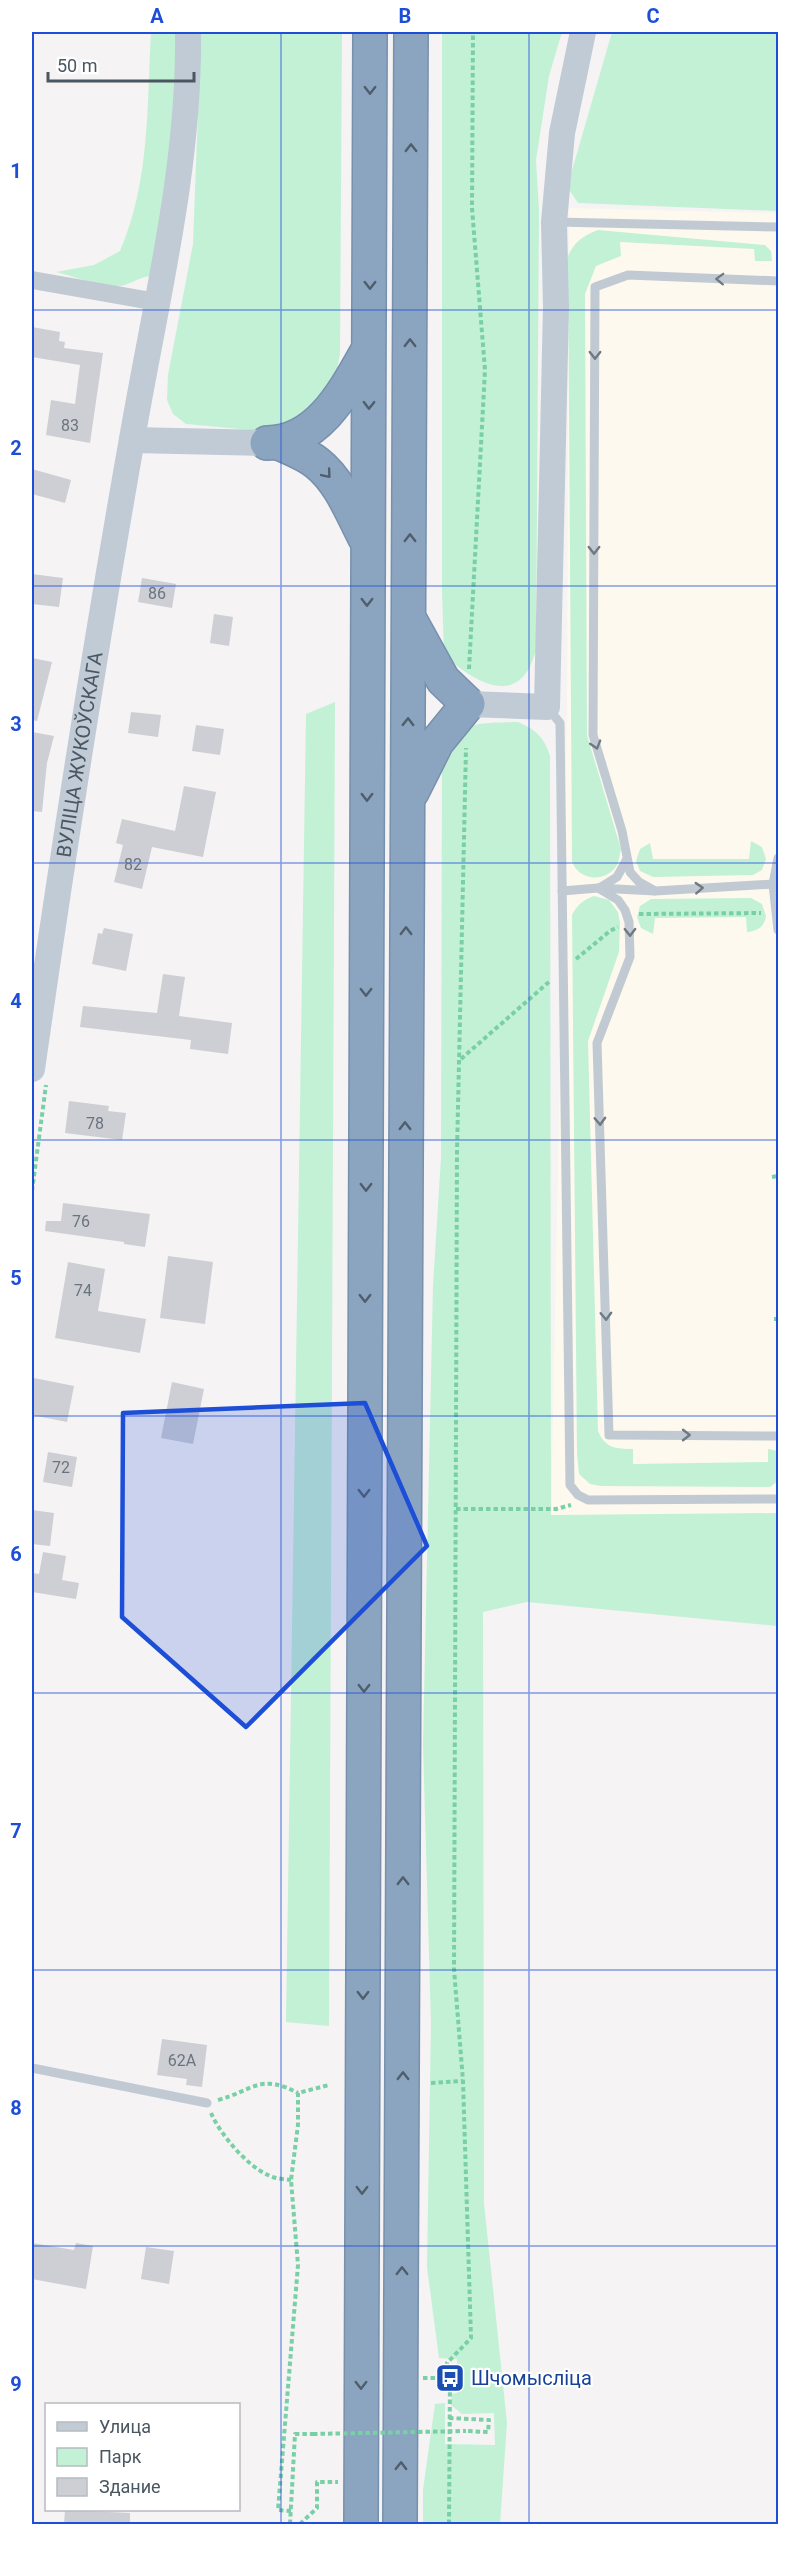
<svg xmlns="http://www.w3.org/2000/svg" width="810" height="2556" viewBox="0 0 810 2556" font-family="Roboto,sans-serif">
<rect width="100%" height="100%" fill="#f5f3f3"/>
<path fill="#fdf9ef" d="M569 208 778 213V1613L551 1515 567 706Z"/>
<g fill="#c3f1d5">
<path d="M151 32H178L172 144 156 264 149 276C137 278 129 286 117 286 100 287 73 276 56 272L94 265 120 251C150 182 147 105 151 32Z"/>
<path d="M201 32H342L340 354 335 380 313 413 273 432 186 424 173 414 167 400 168 375 193 244Z"/>
<path d="M442 32H562L549 76 536 160 539 210 536 651C533 658 531 667 526 673 504 704 463 672 444 655L442 590Z"/>
<path d="M612 32H778V211L578 203 570 191 569 181Z"/>
<path d="M598 230 765 245 771 251 772 261H755L754 249 620 242 621 256 596 266 585 294 587 735 621 849C620 853 619 859 618 863 609 883 578 882 572 861L568 256C575 241 583 236 598 230Z"/>
<path d="M335 702 329 2026 286 2022 306 714Z"/>
<path d="M518 722C536 730 544 737 550 756L551 1515 778 1513V1626L527 1602 483 1612 484 2203 507 2423 500 2524H423V2490L435 2404 445 2403V2444L495 2445 494 2413 462 2414 451 2405 452 2394 457 2393V2359L439 2358 427 2267 431 2023 423 1744 433 1286 441 1158 442 767C468 721 464 723 518 722Z"/>
<path d="M751 841 762 847 766 859 762 870 753 875 653 877 640 871 636 861 640 849 650 843 653 859H749Z"/>
<path d="M594 896 609 900 618 912 620 923 619 952 588 1041 598 1431C605 1448 616 1449 633 1449V1464L768 1462V1449L778 1451V1481L770 1487 601 1486 590 1484 579 1474 577 1454 572 915C577 905 583 900 594 896Z"/>
<path d="M751 898 762 904 766 916C764 927 758 931 747 932L746 917 655 918 653 934 641 928 637 917 640 906 651 899Z"/>
</g>
<g fill="#cdcfd5">
<path d="M32 327 60 332 59 341 65 342 64 348 103 353 90 443 46 435 51 400 75 404 80 365 32 357Z"/>
<path d="M32 469 71 480 65 503 32 494Z"/>
<path d="M32 574 63 578 59 607 32 604Z"/>
<path d="M142 578 176 584 172 608 138 602Z"/>
<path d="M214 614 233 617 229 646 210 643Z"/>
<path d="M32 658 52 662 37 721 32 720Z"/>
<path d="M131 712 161 715 158 737 128 733Z"/>
<path d="M196 725 224 729 220 755 192 751Z"/>
<path d="M32 732 54 736 47 763 42 812 32 811Z"/>
<path d="M184 786 216 792 203 857 152 847 142 889 114 882 123 845 116 843 122 819 175 831Z"/>
<path d="M104 928 133 934 126 971 92 964 98 933 102 934Z"/>
<path d="M163 974 185 977 179 1016 232 1023 228 1054 190 1049 191 1040 80 1027 83 1006 157 1013Z"/>
<path d="M69 1101 109 1106 108 1111 126 1113 122 1140 65 1133Z"/>
<path d="M63 1203 150 1214 145 1247 124 1244V1242L45 1231 46 1221H61Z"/>
<path d="M168 1256 213 1262 205 1324 160 1318Z"/>
<path d="M68 1262 105 1269 98 1311 146 1319 140 1353 55 1338Z"/>
<path d="M34 1378 74 1386 67 1422 32 1415Z"/>
<path d="M172 1382 204 1389 193 1444 161 1438Z"/>
<path d="M48 1452 77 1457 72 1487 43 1482Z"/>
<path d="M32 1510 54 1513 50 1546 32 1544Z"/>
<path d="M43 1552 66 1556 62 1580 79 1583 76 1599 32 1592V1573L39 1574Z"/>
<path d="M162 2039 207 2045 202 2087 186 2085 187 2079 157 2075Z"/>
<path d="M32 2243 74 2250 76 2243 93 2246 86 2289 32 2279Z"/>
<path d="M146 2247 174 2251 169 2284 141 2279Z"/>
<path d="M65 2510 130 2513V2524H64Z"/>
</g>
<g fill="none" stroke-linecap="round" stroke-linejoin="round">
<g stroke="#7690ad" stroke-width="36">
<g id="highway">
<path d="M267 443C319 443 346 389 368 350"/>
<path d="M279 443C292 449 306 454 317 463 340 481 352 513 365 538"/>
<path d="M411 622 443 680 468 704 437 742 412 792"/>
<path d="M361 2524 370 32"/>
<path d="M400 2524 411 32"/>
</g>
</g>
<g stroke="#7ad0a6" stroke-width="4" stroke-dasharray="4.5 3" stroke-linecap="butt">
<path d="M469 669 485 370 472 208 473 32"/>
<path d="M639 914 761 913"/>
<path d="M576 959 610 931 618 927"/>
<path d="M461 1059 550 981"/>
<path d="M772 1177 778 1176"/>
<path d="M32 1191 46 1085"/>
<path d="M774 1319H778"/>
<path d="M456 1509H556L571 1505"/>
<path d="M431 2083 463 2081"/>
<path d="M218 2100C254 2090 260 2073 298 2093"/>
<path d="M211 2113C220 2134 247 2166 268 2175 275 2179 284 2179 291 2180"/>
<path d="M423 2378H450"/>
<path d="M449 2418 489 2420 488 2432 466 2431"/>
<path d="M291 2511 278 2510 298 2265 291 2180 298 2125V2093L329 2085"/>
<path d="M290 2524 295 2434H313"/>
<path d="M300 2524 317 2508V2482H338"/>
<path d="M449 2524 450 2378 447 2363 471 2338 463 2081 454 1969 457 1152 466 748"/>
</g>
<g stroke="#c1cad2" stroke-width="9">
<path d="M556 222 778 227"/>
<path d="M547 707 560 723 570 1485 578 1495 588 1500 778 1499"/>
<path d="M778 858 773 884 778 930"/>
<path d="M601 887 617 877 627 859"/>
<path d="M598 888 618 900 625 910 629 922 630 957 597 1043 609 1435 778 1436"/>
<path d="M562 891 598 888 655 891 773 884"/>
<path d="M655 891 639 882 630 872 622 831 593 735 595 287 628 275 778 281"/>
<path d="M32 2068 207 2103"/>
</g>
<path stroke="#c1cad2" stroke-width="18" d="M32 280 157 302"/>
<g stroke="#c1cbd6" stroke-width="26">
<path d="M132 440 267 443"/>
<path d="M468 704 547 707 556 306 554 222 562 133 583 32"/>
<path id="s1" d="M32 1069C62 859 95 648 132 439 155 304 190 168 188 32"/>
</g>
<use href="#highway" stroke="#8ba5c1" stroke-width="33"/>
<path stroke="#7ad0a6" stroke-width="4" stroke-dasharray="4.5 3" stroke-linecap="butt" d="M313 2434 466 2431"/>
</g>
<defs><path id="oneway-chevron" d="M-2-3.5L2.5 0L-2 3.5" fill="none" stroke-width="1.6" stroke-linecap="round" stroke-linejoin="round" transform="scale(1.5)"/></defs>
<g stroke="#505e6b">
<use href="#oneway-chevron" transform="translate(370 90) rotate(90)"/>
<use href="#oneway-chevron" transform="translate(411 148) rotate(-90)"/>
<use href="#oneway-chevron" transform="translate(370 285) rotate(90)"/>
<use href="#oneway-chevron" transform="translate(410 343) rotate(-90)"/>
<use href="#oneway-chevron" transform="translate(369 405) rotate(91)"/>
<use href="#oneway-chevron" transform="translate(327 474) rotate(50)"/>
<use href="#oneway-chevron" transform="translate(410 538) rotate(-90)"/>
<use href="#oneway-chevron" transform="translate(367 602) rotate(90)"/>
<use href="#oneway-chevron" transform="translate(408 722) rotate(-89)"/>
<use href="#oneway-chevron" transform="translate(367 797) rotate(90)"/>
<use href="#oneway-chevron" transform="translate(406 931) rotate(-90)"/>
<use href="#oneway-chevron" transform="translate(366 992) rotate(90)"/>
<use href="#oneway-chevron" transform="translate(405 1126) rotate(-90)"/>
<use href="#oneway-chevron" transform="translate(366 1187) rotate(90)"/>
<use href="#oneway-chevron" transform="translate(365 1298) rotate(90)"/>
<use href="#oneway-chevron" transform="translate(364 1493) rotate(90)"/>
<use href="#oneway-chevron" transform="translate(364 1688) rotate(90)"/>
<use href="#oneway-chevron" transform="translate(403 1881) rotate(-90)"/>
<use href="#oneway-chevron" transform="translate(363 1995) rotate(90)"/>
<use href="#oneway-chevron" transform="translate(403 2076) rotate(-90)"/>
<use href="#oneway-chevron" transform="translate(362 2190) rotate(90)"/>
<use href="#oneway-chevron" transform="translate(402 2271) rotate(-90)"/>
<use href="#oneway-chevron" transform="translate(361 2385) rotate(90)"/>
<use href="#oneway-chevron" transform="translate(401 2466) rotate(-89)"/>
</g>
<g stroke="#6e7983">
<use href="#oneway-chevron" transform="translate(720 279) rotate(-178)"/>
<use href="#oneway-chevron" transform="translate(595 355) rotate(90)"/>
<use href="#oneway-chevron" transform="translate(594 550) rotate(90)"/>
<use href="#oneway-chevron" transform="translate(596 745) rotate(73)"/>
<use href="#oneway-chevron" transform="translate(699 888) rotate(-3)"/>
<use href="#oneway-chevron" transform="translate(630 932) rotate(89)"/>
<use href="#oneway-chevron" transform="translate(600 1121) rotate(88)"/>
<use href="#oneway-chevron" transform="translate(606 1316) rotate(88)"/>
<use href="#oneway-chevron" transform="translate(686 1435)"/>
</g>
<path fill="#1d4ed8" fill-opacity="0.2" stroke="#1d4ed8" stroke-width="4.5" stroke-linejoin="round" d="M365 1403 427 1546 246 1727 122 1617 123 1413Z"/>
<path fill="none" stroke="#1d4ed8" stroke-width="1.5" stroke-opacity="0.55" d="M281 32V2524M529 32V2524M32 310H778M32 586H778M32 863H778M32 1140H778M32 1416H778M32 1693H778M32 1970H778M32 2246H778"/>
<defs>
<g id="bus-square" transform="scale(1.5)"><rect x="-9" y="-9" width="18" height="18" rx="4" fill="#1a4fb4" stroke="#fff"/><path d="M-5-6H5V4H4V6H2V4H-2V6H-4V4H-5ZM-3.5-4V0h7V-4ZM-3.5 1.2v1.5H-2V1.2ZM2 1.2v1.5H3.5V1.2Z" fill="#fff"/></g>
</defs>
<g fill-rule="evenodd">
<use href="#bus-square" x="450" y="2378"/>
</g>
<g text-anchor="middle" stroke-width="4.5" stroke-linejoin="round" paint-order="stroke">
<g font-size="16" fill="#6b747e">
<text x="70" y="431">83</text>
<text x="157" y="599">86</text>
<text x="133" y="870">82</text>
<text x="95" y="1129">78</text>
<text x="81" y="1227">76</text>
<text x="83" y="1296">74</text>
<text x="61" y="1473">72</text>
<text x="182" y="2066">62А</text>
</g>
<g font-size="20" fill="#4a5661" stroke="#fff">
<text dy="7" stroke="none"><textPath href="#s1" startOffset="318">ВУЛІЦА ЖУКОЎСКАГА</textPath></text>
</g>
<g font-size="20" fill="#164399" stroke="#fff" text-anchor="start">
<text x="471" y="2385">Шчомысліца</text>
</g>
</g>
<rect width="810" height="2556" fill="none" stroke="#ffffff" stroke-width="66"/>
<rect x="45" y="2403" width="195" height="108" fill="#ffffff" stroke="#b7bbc0" stroke-width="1.5"/>
<rect x="57" y="2422" width="30" height="9" fill="#c1cbd6" stroke="#b7bbc0" stroke-width="1.5"/>
<text x="99" y="2433" font-size="18" fill="#4a5661">Улица</text>
<rect x="57" y="2448" width="30" height="18" fill="#c3f1d5" stroke="#b7bbc0" stroke-width="1.5"/>
<text x="99" y="2463" font-size="18" fill="#4a5661">Парк</text>
<rect x="57" y="2478" width="30" height="18" fill="#cdcfd5" stroke="#b7bbc0" stroke-width="1.5"/>
<text x="99" y="2493" font-size="18" fill="#4a5661">Здание</text>
<path d="M48 72v9h146v-9" fill="none" stroke="#4a5661" stroke-width="3"/>
<text x="57" y="72" font-size="18" fill="#4a5661" stroke="#ffffff" stroke-width="4.5" paint-order="stroke">50 m</text>
<rect x="33" y="33" width="744" height="2490" fill="none" stroke="#1d4ed8" stroke-width="2"/>
<g font-size="20" text-anchor="middle" font-weight="bold" fill="#1d4ed8">
<text x="157" y="23">A</text>
<text x="405" y="23">B</text>
<text x="653" y="23">C</text>
<text x="16" y="178">1</text>
<text x="16" y="455">2</text>
<text x="16" y="731">3</text>
<text x="16" y="1008">4</text>
<text x="16" y="1285">5</text>
<text x="16" y="1561">6</text>
<text x="16" y="1838">7</text>
<text x="16" y="2115">8</text>
<text x="16" y="2391">9</text>
</g>
</svg>
